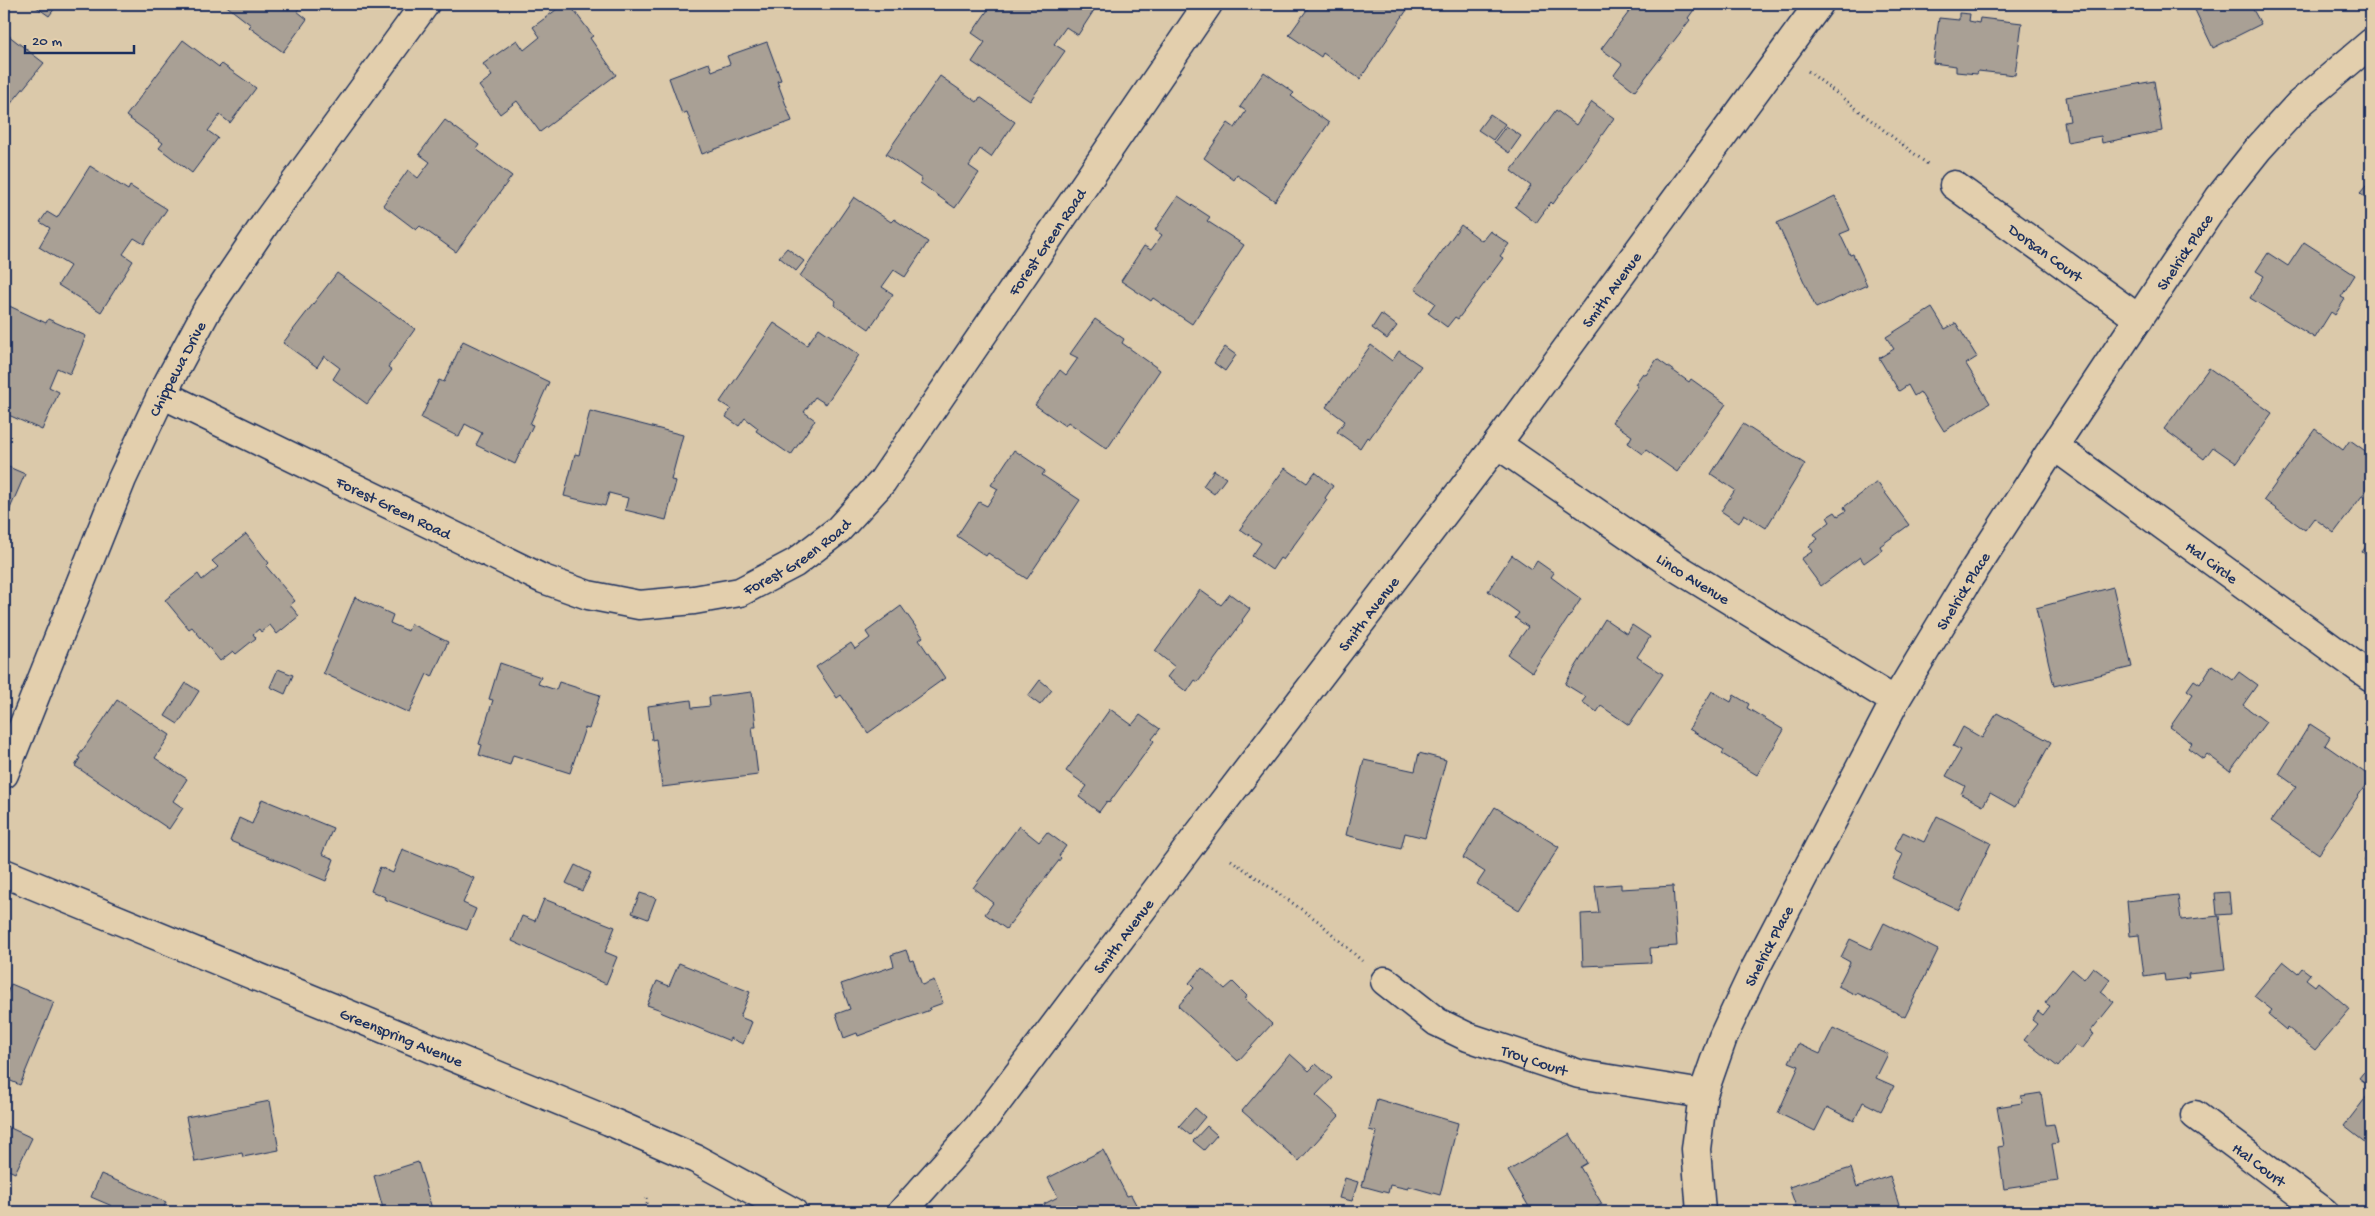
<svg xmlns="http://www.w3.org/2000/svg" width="2375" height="1216" viewBox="0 0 2375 1216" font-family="'Gochi Hand',sans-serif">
<rect width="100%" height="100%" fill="#dbc9aa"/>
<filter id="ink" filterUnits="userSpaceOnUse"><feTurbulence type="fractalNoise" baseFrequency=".02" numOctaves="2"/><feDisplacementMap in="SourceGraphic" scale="10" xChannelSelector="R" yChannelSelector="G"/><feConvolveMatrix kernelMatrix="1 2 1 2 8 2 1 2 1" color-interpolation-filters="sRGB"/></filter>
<g filter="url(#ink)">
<g fill="#a9a095" stroke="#1b2f5e">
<path d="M32 4H58L49 16Z"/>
<path d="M224 4H303L297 11 307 19 283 52 249 27 251 25Z"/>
<path d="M564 4H569L593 36 590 38 616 75 540 132 517 101 500 114 479 86 492 76 483 64 517 40 524 50 540 37 533 27Z"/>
<path d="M992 4H1098L1078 35 1066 27 1054 44 1065 51 1030 101 972 62 985 42 972 33Z"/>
<path d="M1311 4H1411L1360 79 1323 53 1321 57 1289 35Z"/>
<path d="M1635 4H1692L1696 7 1688 18 1690 20 1635 91 1614 75 1622 64 1601 49Z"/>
<path d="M2196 4H2250L2261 24 2213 48 2195 10 2199 9Z"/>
<path d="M1959 13 1970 14 1969 21 1979 23 1980 18 2022 23 2015 75 1978 71 1977 74 1956 72V66L1933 63 1939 18 1959 20Z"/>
<path d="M4 32 44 63 4 112Z"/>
<path d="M183 40 219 67 222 64 256 88 230 123 220 115 208 131 218 138 192 173 159 148 163 143 126 116Z"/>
<path d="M767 42 781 80 777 81 792 121 702 154 687 112 682 114 669 78 709 63 712 71 730 64 727 56Z"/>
<path d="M1264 72 1294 93 1291 96 1329 123 1275 201 1237 175 1234 180 1204 158 1228 123 1235 128 1246 111 1240 107Z"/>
<path d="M940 76 977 102 980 97 1015 122 991 157 980 149 969 166 979 173 955 208 920 183 922 179 886 154Z"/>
<path d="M2154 81 2162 131 2102 143 2101 136 2067 142 2064 122 2070 121 2066 97Z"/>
<path d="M1592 102 1614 118 1553 204 1551 202 1536 223 1515 207 1531 186 1511 171 1556 110 1576 125Z"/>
<path d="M1490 114 1505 124 1493 140 1478 130Z"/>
<path d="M445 120 479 145 476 149 512 176 456 252 420 226 416 230 383 205 408 170 418 178 430 162 419 154Z"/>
<path d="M1506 126 1521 136 1509 153 1494 142Z"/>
<path d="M90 166 128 190 130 186 167 209 144 244 134 238 123 254 133 261 101 312 58 285 70 266 39 247 50 228 40 222 47 212 57 218Z"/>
<path d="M2371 180V203L2360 193Z"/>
<path d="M1178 196 1210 217 1207 221 1244 245 1192 324 1153 298 1151 301 1121 281 1144 246 1151 250 1162 235 1155 230Z"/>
<path d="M1835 196 1850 230 1840 234 1850 255 1853 254 1867 285 1816 308 1777 223Z"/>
<path d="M854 197 891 222 894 219 928 242 905 277 894 270 882 287 893 294 869 329 834 305 836 301 800 276Z"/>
<path d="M1461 225 1482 241 1490 231 1509 244 1500 256 1503 258 1458 319 1455 317 1447 327 1428 313 1435 303 1415 289Z"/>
<path d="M2304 242 2355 275 2341 297 2345 299 2335 315 2331 312 2315 338 2250 298 2264 276 2256 271 2268 253 2288 266Z"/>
<path d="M787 248 804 261 796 271 779 257Z"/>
<path d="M337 273 415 329 388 367 392 370 367 404 333 379 340 368 324 356 317 367 283 343Z"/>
<path d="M5 304 46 323 48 319 86 336 70 374 57 368 49 387 59 392 42 430 4 413Z"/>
<path d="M1932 308 1945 329 1956 323 1977 357 1966 364 1990 403 1944 431 1920 392 1914 396 1908 385 1899 391 1879 358 1894 349 1886 337Z"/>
<path d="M1381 314 1397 326 1387 339 1372 328Z"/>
<path d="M1095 319 1124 339 1122 343 1160 370 1107 449 1068 422 1065 426 1035 405 1060 370 1066 375 1078 358 1070 354Z"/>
<path d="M774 323 807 345 819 328 859 355 826 404 815 397 804 412 815 420 791 455 756 431 758 428 745 418 739 426 726 417 731 409 720 402Z"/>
<path d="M463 341 549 382 530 424 533 425 515 464 476 445 482 433 465 424 459 437 421 418 439 380 444 382Z"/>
<path d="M1371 345 1392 361 1399 351 1421 366 1369 439 1367 437 1360 448 1337 432 1345 421 1326 407Z"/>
<path d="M1225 347 1236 355 1225 371 1214 363Z"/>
<path d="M1657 359 1689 382 1691 379 1726 404 1677 472 1646 450 1643 454 1628 443 1632 436 1612 422 1638 386 1635 384 1643 373 1646 375Z"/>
<path d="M2209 368 2272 413 2236 463 2213 447 2204 459 2164 429Z"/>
<path d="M590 411 683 435 671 480 676 481 666 520 625 510 628 498 609 493 605 506 564 496 575 454 579 455Z"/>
<path d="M1743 424 1805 464 1766 528 1744 514 1739 523 1721 511 1735 490 1711 474Z"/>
<path d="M2315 429 2343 450 2350 440 2371 455V484L2334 533 2314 518 2305 530 2264 500Z"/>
<path d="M1014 450 1045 471 1042 475 1080 500 1027 579 988 553 986 556 957 536 979 502 987 506 998 489 991 485Z"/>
<path d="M4 465 25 474 9 511 4 509Z"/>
<path d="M1285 468 1307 483 1315 472 1333 486 1325 498 1327 500 1283 560 1280 558 1272 570 1252 556 1261 543 1240 529Z"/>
<path d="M1214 470 1226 478 1214 494 1203 486Z"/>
<path d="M1877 482 1909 525 1880 546 1882 550 1864 563 1860 557 1821 586 1801 559 1813 551 1809 546 1818 539 1814 534 1830 522 1827 517 1835 512 1838 516 1846 511 1844 507Z"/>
<path d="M246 534 269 563 266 566 295 601 290 605 299 616 277 634 270 625 261 632 259 629 253 634 256 638 236 654 233 651 220 661 192 627 189 629 165 600 198 574 202 580 218 567 212 561Z"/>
<path d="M2371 539V558L2362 552Z"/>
<path d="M1512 555 1532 569 1537 561 1554 573 1551 577 1581 599 1532 672 1508 655 1528 627 1515 618 1519 613 1488 591Z"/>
<path d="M2113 587 2132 667 2054 686 2036 608Z"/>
<path d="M1200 590 1221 605 1230 594 1250 609 1242 620 1243 621 1198 682 1195 680 1187 692 1167 677 1175 667 1155 651Z"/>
<path d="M355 597 393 615 390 623 408 631 411 624 448 642 432 677 427 674 409 713 323 673Z"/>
<path d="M901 606 923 637 919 640 945 678 868 733 841 695 837 698 816 667 851 643 855 649 870 638 866 632Z"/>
<path d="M1605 619 1627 634 1632 625 1650 637 1637 657 1663 674 1629 725 1601 706 1597 712 1582 702 1586 697 1565 684Z"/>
<path d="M500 663 541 677 538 684 556 690 559 682 600 695 589 729 585 728 570 773 513 755 510 765 479 755 482 745 479 744 493 700 489 699Z"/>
<path d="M2212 665 2233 680 2239 672 2257 685 2243 705 2266 722 2230 771 2207 754 2203 759 2188 748 2192 743 2170 727 2193 694 2187 690 2194 680 2200 684Z"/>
<path d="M278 669 293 675 285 694 270 687Z"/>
<path d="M1040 680 1052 690 1040 705 1028 696Z"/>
<path d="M186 683 199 691 178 724 165 716Z"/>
<path d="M1712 691 1731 702 1734 695 1749 704 1747 708 1784 730 1757 775 1722 754 1724 750 1689 729Z"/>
<path d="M752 692 756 727H752L758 775 662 787 656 739 652 740 648 706 691 700 692 708 710 706 709 697Z"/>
<path d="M117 700 170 735 155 758 187 779 173 801 183 808 169 829 75 766 80 758 78 757Z"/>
<path d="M1110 709 1132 725 1140 715 1160 729 1152 739 1154 741 1109 803 1107 801 1099 812 1079 797 1087 786 1066 771Z"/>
<path d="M1997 713 2051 742 2015 807 1990 793 1983 806 1961 794 1965 786 1946 776 1961 750 1953 746 1963 727 1982 738Z"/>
<path d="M2310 724 2330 737 2325 745 2371 777 2319 854 2271 821 2296 786 2279 774Z"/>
<path d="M1419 753 1446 760 1425 838 1405 833 1401 849 1346 835 1364 760 1415 771Z"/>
<path d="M262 799 333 828 322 854 334 859 326 881 230 841 239 818 252 824Z"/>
<path d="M1495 807 1559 847 1519 910 1477 884 1485 872 1463 858Z"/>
<path d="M1937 816 1991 843 1959 910 1892 878 1903 854 1894 849 1903 832 1924 842Z"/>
<path d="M1019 826 1039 842 1047 832 1066 846 1059 856 1061 858 1006 929 985 914 993 903 973 888Z"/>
<path d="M402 849 474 878 463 903 476 909 467 930 384 899 385 897 371 891 380 867 393 873Z"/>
<path d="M2371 849V866L2364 861Z"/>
<path d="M575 865 591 873 582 891 566 883Z"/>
<path d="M1621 884V889L1673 886 1677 946 1650 948 1651 963 1583 966 1581 914 1599 913 1595 886Z"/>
<path d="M2229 892 2231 914 2217 915 2215 893Z"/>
<path d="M640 893 656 898 648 919 632 913Z"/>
<path d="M2178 895 2181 920 2219 916 2225 970 2188 974 2189 978 2165 981 2164 973 2144 976 2139 935 2130 936 2127 901Z"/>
<path d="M544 899 615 927 605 952 617 957 606 984 512 941 522 916 535 921Z"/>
<path d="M1884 923 1938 950 1905 1017 1857 993 1856 995 1838 986 1850 962 1841 957 1850 939 1871 949Z"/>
<path d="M906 950 910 961 913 960 922 985 934 980 943 1003 929 1008 930 1010 858 1036 857 1033 844 1038 836 1014 850 1009 841 984 894 966 891 955Z"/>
<path d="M2283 961 2298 973 2302 968 2310 974 2306 979 2315 986 2318 982 2350 1009 2315 1050 2287 1027 2286 1030 2268 1015 2272 1010 2254 996Z"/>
<path d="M679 963 750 992 740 1017 752 1022 743 1044 730 1038V1041L660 1012 661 1010 647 1005 657 981 669 986Z"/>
<path d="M2093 967 2110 980 2101 992 2114 1002 2090 1032 2094 1034 2082 1049 2076 1045 2058 1067 2024 1040 2037 1024 2032 1020 2038 1011 2043 1015 2050 1006 2045 1003 2072 969 2084 979Z"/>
<path d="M1202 968 1225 989 1233 982 1247 996 1245 999 1272 1024 1238 1061 1178 1006 1194 988 1189 983Z"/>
<path d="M11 984 54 1002 20 1085 4 1078V999Z"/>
<path d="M1833 1028 1888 1054 1876 1078 1894 1086 1881 1111 1863 1102 1854 1121 1827 1107 1815 1131 1778 1113 1799 1066 1789 1062 1798 1044 1820 1054Z"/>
<path d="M1290 1054 1309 1071 1316 1064 1332 1078 1316 1095 1339 1116 1299 1161 1242 1111Z"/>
<path d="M2371 1063V1087L2359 1078Z"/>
<path d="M2371 1091V1147L2344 1126Z"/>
<path d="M2041 1093 2046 1125 2054 1124 2058 1143 2052 1144 2058 1181 2004 1189 1998 1147 2004 1146 1997 1107 2022 1103 2021 1096Z"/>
<path d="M1377 1099 1458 1123 1440 1195 1408 1186V1189L1390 1185 1388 1193 1362 1186 1377 1132 1369 1130Z"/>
<path d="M270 1101 279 1150 243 1157 242 1153 195 1162 186 1117Z"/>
<path d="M1195 1108 1205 1117 1190 1135 1179 1126Z"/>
<path d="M4 1125 32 1138 15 1173 4 1168Z"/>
<path d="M1207 1126 1217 1135 1204 1150 1193 1141Z"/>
<path d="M1570 1134 1587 1163 1580 1167 1602 1204 1587 1212H1532L1508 1171Z"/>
<path d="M1103 1150 1127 1196 1131 1195 1140 1212H1048L1044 1204 1058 1197 1048 1178Z"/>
<path d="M418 1162 433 1212H384L374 1176Z"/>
<path d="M1851 1168 1857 1187 1890 1176 1901 1212H1798L1789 1187Z"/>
<path d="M101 1174 166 1202 162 1212H109L112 1206 91 1197Z"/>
<path d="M1345 1178 1358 1182 1352 1201 1339 1198Z"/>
</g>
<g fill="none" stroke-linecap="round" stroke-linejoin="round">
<g stroke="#1b2f5e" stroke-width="31">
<g id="minor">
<path id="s1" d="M1954 185 2139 319"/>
<path id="s2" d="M162 394 543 579 588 595 639 605 694 600 740 592 795 563 838 530 882 482 1208 4"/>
<path id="s3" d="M1497 444 1674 566 1895 701"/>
<path id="s4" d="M2054 446 2371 677"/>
<path id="s5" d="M4 774 122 479 162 394 207 310 267 221 425 4"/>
<path id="s6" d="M1385 981 1437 1022 1468 1037 1579 1074 1703 1094"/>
<path id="s7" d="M2195 1115 2324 1212"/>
<path id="s8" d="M1701 1212 1696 1149 1703 1094 1723 1037 1753 973 1895 701 1969 578 2054 446 2219 198 2258 149 2299 104 2371 43"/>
</g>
</g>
<g stroke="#1b2f5e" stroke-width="31">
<g id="major">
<path id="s9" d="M4 873 609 1121 696 1159 793 1212"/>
<path id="s10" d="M902 1212 979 1126 1198 835 1497 444 1819 4"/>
</g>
</g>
<g stroke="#1b2f5e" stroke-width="3" stroke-dasharray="1 4" stroke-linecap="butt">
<path d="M1808 71 1930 166"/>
<path d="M1231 860 1318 921 1362 961"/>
<path d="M646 1198 649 1212"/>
</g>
<use href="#minor" stroke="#e3cfad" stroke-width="28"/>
<use href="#major" stroke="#e3cfad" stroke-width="28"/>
</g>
</g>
<g text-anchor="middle" stroke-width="4" stroke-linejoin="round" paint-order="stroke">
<g font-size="16" fill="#1b2f5e" stroke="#e3cfad">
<text dy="6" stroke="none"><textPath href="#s2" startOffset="1098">Forest Green Road</textPath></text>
<text dy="6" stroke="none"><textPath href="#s8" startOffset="1091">Shelrick Place</textPath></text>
<text dy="6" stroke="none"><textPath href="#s1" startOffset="114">Dorsan Court</textPath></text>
<text dy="6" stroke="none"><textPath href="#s10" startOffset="1164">Smith Avenue</textPath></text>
<text dy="6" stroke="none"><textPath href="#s5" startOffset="441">Chippewa Drive</textPath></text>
<text dy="6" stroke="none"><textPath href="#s2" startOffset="258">Forest Green Road</textPath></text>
<text dy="6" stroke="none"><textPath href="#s2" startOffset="692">Forest Green Road</textPath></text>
<text dy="6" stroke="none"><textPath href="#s4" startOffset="196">Hal Circle</textPath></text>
<text dy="6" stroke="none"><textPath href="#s3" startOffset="238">Linco Avenue</textPath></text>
<text dy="6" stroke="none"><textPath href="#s8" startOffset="686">Shelrick Place</textPath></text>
<text dy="6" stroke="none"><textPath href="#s10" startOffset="759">Smith Avenue</textPath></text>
<text dy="6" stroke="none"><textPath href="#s10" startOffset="354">Smith Avenue</textPath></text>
<text dy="6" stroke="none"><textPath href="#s8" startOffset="281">Shelrick Place</textPath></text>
<text dy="6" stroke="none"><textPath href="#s9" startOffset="430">Greenspring Avenue</textPath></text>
<text dy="6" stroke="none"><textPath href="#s6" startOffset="171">Troy Court</textPath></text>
<text dy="6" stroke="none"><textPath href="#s7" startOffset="81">Hal Court</textPath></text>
</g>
</g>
<rect width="2375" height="1216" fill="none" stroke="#e3cfad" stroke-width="20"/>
<rect x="10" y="10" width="2355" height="1196" fill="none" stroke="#1b2f5e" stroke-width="2" filter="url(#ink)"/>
<path d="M25 45v8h109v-8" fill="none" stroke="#1b2f5e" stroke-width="2.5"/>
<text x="32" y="45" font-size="15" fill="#1b2f5e" stroke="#e3cfad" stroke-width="4" paint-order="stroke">20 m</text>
</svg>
